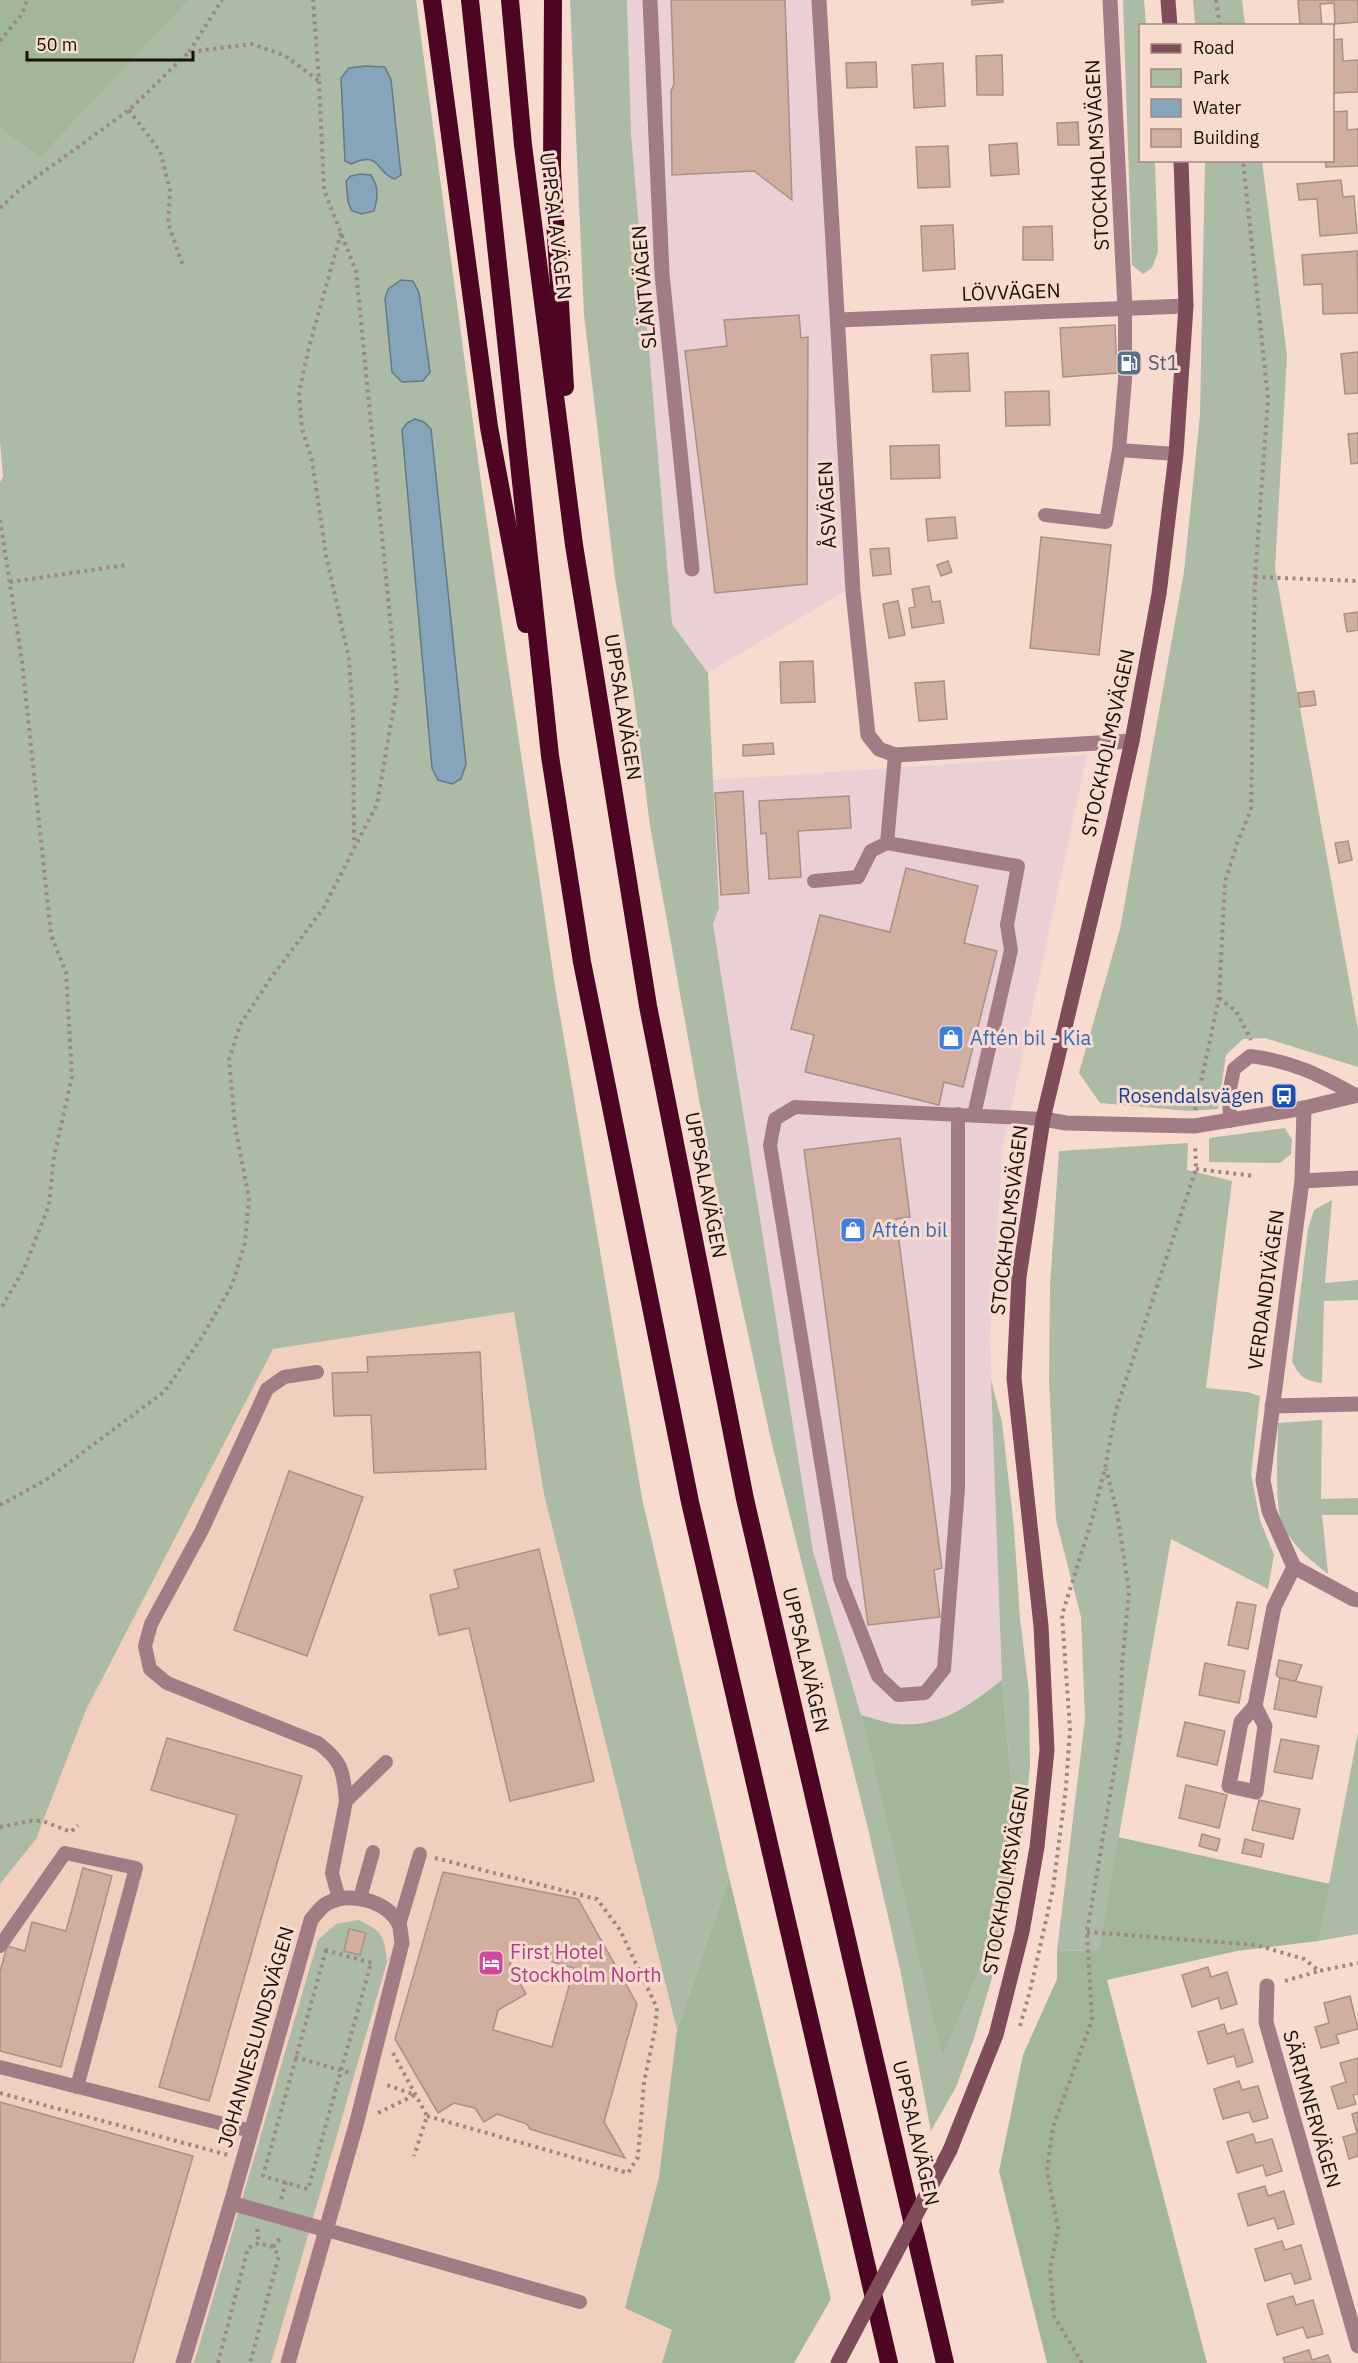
<svg xmlns="http://www.w3.org/2000/svg" width="1358" height="2363" viewBox="0 0 1358 2363" font-family="'IBM Plex Sans',sans-serif">
<rect width="100%" height="100%" fill="#f6dbce"/>
<path fill="#f1cfbe" d="M514 1312 544 1494 677 2030 659 2177 625 2308 672 2331 662 2363H0V1884L36 1839 86 1710 273 1349Z"/>
<g fill="#ead0d4">
<path d="M627 0H818L847 590 708 673 672 624 631 133Z"/>
<path d="M1087 755 1003 1146 990 1336 1002 1680 968 1706 935 1721 897 1724 861 1715 813 1551 713 924 719 908 713 780Z"/>
</g>
<g fill="#abbba5">
<path d="M189 0H416L481 482 555 986 642 1498 729 1877 677 2030 544 1494 514 1312 273 1349 86 1710 36 1839 0 1884V482L3 477 0 441V128L40 156Z"/>
<path d="M570 0H627L631 133 672 624 708 673 719 908 713 924 813 1551 861 1715 942 2056 978 1974 1005 1870 1013 1799 1002 1680 991 1380 1002 1422 1014 1528 1020 1618 1029 1693 1030 1765 1024 1826 1000 1951 974 2038 956 2087 931 2131 900 1969 869 1833 771 1440 709 1155 650 826 633 689 615 578 584 315Z"/>
<path d="M1123 0H1144L1146 25 1140 26V160L1155 161 1158 252 1152 268 1143 274 1132 265Z"/>
<path d="M1193 0H1242L1245 25H1195Z"/>
<path d="M1205 161H1262L1287 356 1275 569 1358 1030V1067L1265 1038 1243 1039 1226 1055 1218 1109 1188 1111 1100 1103 1079 1073 1120 929 1184 572 1200 415Z"/>
<path d="M1285 1128 1292 1140 1291 1154 1280 1163 1209 1162V1138Z"/>
<path d="M1188 1143 1187 1170 1232 1181 1206 1388 1247 1392 1260 1396 1251 1474 1260 1520 1274 1555 1268 1589 1171 1539 1099 1950 1057 1951 1085 1719 1081 1617 1056 1520 1049 1381 1050 1286 1059 1151Z"/>
<path d="M1332 1200 1325 1283 1358 1280V1300L1324 1301 1322 1383C1304 1380 1301 1378 1292 1362L1308 1229 1314 1210Z"/>
<path d="M1322 1420 1321 1499 1358 1498V1515H1322L1328 1574C1311 1561 1293 1546 1283 1526 1274 1507 1278 1446 1278 1423Z"/>
<path d="M1358 1732V1934L1318 1941Z"/>
<path d="M358 1920C383 1931 384 1936 387 1962L271 2363H194L318 1940 336 1924Z"/>
</g>
<g fill="#a1b69a">
<path d="M0 0H189L40 157 0 128Z"/>
<path d="M1002 1680 1013 1799 1005 1870 978 1974 942 2057 861 1715C873 1718 886 1723 897 1724 943 1727 968 1706 1002 1680Z"/>
<path d="M1118 1837 1330 1884 1318 1941 1237 1951 1107 1980 1207 2363H1047L999 2171 1023 2055 1057 1979V1951L1099 1950Z"/>
<path d="M729 1877 831 2299 794 2363H662L672 2330 625 2308 659 2177 677 2030Z"/>
</g>
<g fill="#87a5ba" stroke="#667986" stroke-width="1.5">
<path d="M365 66 385 67 391 80 401 175 395 179C375 173 382 150 351 164L345 161 341 78 349 68Z"/>
<path d="M361 174 371 175C379 188 378 197 374 211L362 214 352 211 348 202 346 181 351 176Z"/>
<path d="M401 280 413 281 419 293 430 372 423 381 402 382 392 372 385 299 388 289Z"/>
<path d="M415 419 424 422 431 429 466 764 461 779 452 784 438 780 432 768 402 430 407 423Z"/>
</g>
<g fill="#d0aea0" stroke="#aa9085" stroke-width="1.5" fill-rule="evenodd">
<path d="M671 0H785L792 200 754 171 672 175 671 91 674 84Z"/>
<path d="M972 0H1003V2L972 5Z"/>
<path d="M1298 0H1358V22L1335 24 1334 3 1320 4 1322 26H1300Z"/>
<path d="M1342 39 1343 61 1358 60V92L1332 93V40Z"/>
<path d="M1002 55 1003 95H977L976 56Z"/>
<path d="M876 62 877 87 847 88 846 63Z"/>
<path d="M943 63 945 106 914 108 912 65Z"/>
<path d="M1347 111V130L1358 129V166L1326 167 1325 160H1332V112Z"/>
<path d="M1078 122 1079 145H1058L1057 123Z"/>
<path d="M1017 143 1019 174 991 176 989 145Z"/>
<path d="M948 146 950 187 918 188 916 147Z"/>
<path d="M1341 180 1343 197 1354 196 1357 233 1320 236 1317 199 1299 200 1297 184Z"/>
<path d="M953 225 955 269 923 271 921 226Z"/>
<path d="M1052 226 1053 260H1023V227Z"/>
<path d="M1357 251 1358 313 1323 314 1322 284 1304 285 1302 255Z"/>
<path d="M799 315 801 338 808 337 807 584 715 593 685 351 727 346 724 320Z"/>
<path d="M1115 325 1117 373 1063 377 1060 328Z"/>
<path d="M1358 352V393L1345 394 1341 354Z"/>
<path d="M968 353 970 391 933 392 931 355Z"/>
<path d="M1049 391 1050 425 1006 426 1005 392Z"/>
<path d="M1358 433V463L1351 464 1348 434Z"/>
<path d="M939 445 940 478 891 479 890 446Z"/>
<path d="M955 517 957 538 928 541 926 519Z"/>
<path d="M1041 537 1111 545 1099 655 1030 648Z"/>
<path d="M889 548 891 574 873 576 870 549Z"/>
<path d="M948 561 952 572 941 576 937 565Z"/>
<path d="M929 586 932 602 940 601 944 623 912 628 909 608 915 607 912 589Z"/>
<path d="M898 601 905 635 889 638 883 604Z"/>
<path d="M1358 612V630L1347 632 1344 614Z"/>
<path d="M813 661 815 702 781 703 780 662Z"/>
<path d="M944 681 947 719 919 721 915 683Z"/>
<path d="M1314 691 1316 705 1300 707 1298 693Z"/>
<path d="M773 743 774 754 743 756V745Z"/>
<path d="M743 791 749 893 721 895 715 793Z"/>
<path d="M849 796 851 828 798 831 801 877 769 879 766 833 761 834 759 801Z"/>
<path d="M1348 841 1352 860 1339 863 1335 843Z"/>
<path d="M906 868 978 886 964 943 997 951 963 1087 944 1082 939 1105 805 1072 814 1035 791 1029 820 915 890 932Z"/>
<path d="M900 1138 910 1217 896 1219 942 1568 934 1570 940 1617 868 1625 804 1150Z"/>
<path d="M480 1352 486 1469 374 1473 371 1415 334 1416 332 1373 368 1372 367 1357Z"/>
<path d="M289 1471 363 1497 307 1656 234 1630Z"/>
<path d="M539 1549 594 1781 510 1801 469 1628 439 1635 430 1595 459 1588 454 1570Z"/>
<path d="M1237 1602 1256 1605 1248 1649 1228 1645Z"/>
<path d="M1279 1660 1302 1665 1295 1682 1280 1678 1276 1675Z"/>
<path d="M1205 1663 1245 1671 1239 1703 1199 1695Z"/>
<path d="M1280 1678 1322 1687 1316 1717 1274 1709Z"/>
<path d="M1185 1722 1225 1731 1217 1765 1177 1756Z"/>
<path d="M167 1738 302 1776 209 2101 159 2087 237 1815 151 1790Z"/>
<path d="M1281 1739 1319 1746 1312 1779 1274 1772Z"/>
<path d="M1186 1785 1227 1795 1219 1828 1179 1818Z"/>
<path d="M1259 1800 1300 1809 1293 1839 1252 1830Z"/>
<path d="M1202 1834 1220 1839 1217 1851 1199 1846Z"/>
<path d="M1245 1839 1264 1844 1261 1857 1242 1853Z"/>
<path d="M83 1868 112 1876 61 2067 0 2051V1972L7 1946 25 1951 32 1922 66 1931Z"/>
<path d="M443 1872 578 1899 637 2004 604 2122 625 2158 530 2129 527 2124 497 2114 484 2122 475 2108 454 2103 438 2113 395 2039ZM514 1951 574 1968 552 2047 493 2030 498 2010 526 1994 510 1965Z"/>
<path d="M349 1929 366 1933 360 1955 344 1951Z"/>
<path d="M1208 1967 1211 1977 1227 1972 1237 2004 1221 2009 1218 1998 1192 2007 1182 1975Z"/>
<path d="M1350 1996 1358 2029 1336 2035 1339 2043 1321 2048 1315 2027 1329 2023 1324 2003Z"/>
<path d="M1224 2024 1227 2034 1243 2029 1253 2062 1237 2067 1234 2056 1208 2064 1198 2032Z"/>
<path d="M1358 2058V2094L1353 2095 1356 2104 1338 2109 1331 2087 1346 2082 1340 2063Z"/>
<path d="M1239 2081 1242 2090 1258 2086 1268 2118 1253 2122 1249 2112 1223 2119 1214 2089Z"/>
<path d="M0 2102 193 2156 133 2363H0Z"/>
<path d="M1358 2112V2156L1349 2159 1343 2137 1357 2133 1352 2114Z"/>
<path d="M1253 2134 1256 2143 1272 2139 1282 2171 1266 2176 1263 2165 1237 2173 1227 2142Z"/>
<path d="M1265 2186 1268 2196 1284 2191 1294 2224 1278 2229 1274 2218 1248 2226 1238 2194Z"/>
<path d="M1282 2241 1285 2250 1301 2245 1311 2279 1295 2284 1291 2273 1265 2281 1255 2249Z"/>
<path d="M1293 2296 1296 2305 1313 2300 1323 2334 1307 2338 1303 2327 1277 2335 1267 2304Z"/>
<path d="M1309 2350 1312 2360 1328 2355 1331 2363H1285L1283 2358Z"/>
</g>
<g fill="none" stroke-linecap="round" stroke-linejoin="round">
<g stroke="#9b887e" stroke-width="4" stroke-dasharray="3 4.5" stroke-linecap="butt">
<path d="M1216 0 1220 26"/>
<path d="M0 41 22 14 27 0"/>
<path d="M189 52 222 0"/>
<path d="M129 110 160 151 170 190 168 223 183 266"/>
<path d="M0 208 24 186 129 110 189 52 251 44 284 55 319 81"/>
<path d="M341 233 309 347 299 393 302 429 312 460 326 555 349 659 353 715 354 845"/>
<path d="M0 520 22 661 51 935 66 972 72 1077 54 1157 49 1205 24 1269 0 1310"/>
<path d="M1255 577 1358 581"/>
<path d="M10 582 126 565"/>
<path d="M1219 998 1236 1011 1251 1040"/>
<path d="M1195 1110 1219 998 1225 882 1237 843 1251 810 1255 577 1268 399 1243 160"/>
<path d="M1196 1169 1255 1176"/>
<path d="M0 1505 46 1480 165 1391 202 1337 232 1285 245 1243 249 1198 235 1126 229 1060 240 1025 270 979 323 909 377 804 397 689 356 271 324 190 319 81 313 0"/>
<path d="M0 1827 29 1821H43L71 1832 78 1825"/>
<path d="M1087 1932 1256 1945 1304 1959 1319 1971 1358 1963"/>
<path d="M325 1950 372 1963"/>
<path d="M326 1950 263 2176 308 2189 371 1963"/>
<path d="M1285 1981 1319 1971"/>
<path d="M1020 2026 1030 1991 1053 1889 1066 1787 1070 1729 1062 1615 1093 1516 1105 1468 1116 1410 1196 1169 1195 1144"/>
<path d="M393 2053 427 2116 414 2156"/>
<path d="M295 2057 351 2073"/>
<path d="M0 2093 228 2155"/>
<path d="M378 2113 415 2095 384 2084"/>
<path d="M427 2116 628 2173 638 2157 644 2082 655 2030 657 2008 620 1930 597 1899 435 1858"/>
<path d="M281 2199 286 2182"/>
<path d="M257 2229 259 2243"/>
<path d="M273 2247 282 2236"/>
<path d="M218 2363 248 2248 259 2243 273 2247 279 2256 250 2363"/>
<path d="M1082 2363 1054 2316 1050 2270 1058 2229 1047 2170 1053 2127 1092 2020 1087 1932 1120 1736 1122 1665 1129 1591 1117 1512 1106 1469"/>
</g>
<g stroke="#a17c85" stroke-width="14">
<path d="M1125 309V380L1119 450 1176 454"/>
<path d="M1045 515 1106 522 1119 450"/>
<path d="M895 755 887 843 1018 866 1007 925 1011 950 974 1115"/>
<path d="M814 881 858 877 871 851 887 843"/>
<path d="M958 1114V1489L944 1669 925 1693 898 1695 878 1676 840 1579 770 1145 775 1119 795 1107 1043 1119"/>
<path d="M1230 1121 1229 1093 1234 1069 1250 1056C1292 1061 1320 1075 1357 1096"/>
<path d="M317 1372 284 1377 267 1389 202 1530 151 1624 145 1646 150 1669 167 1683 318 1743C343 1762 343 1771 346 1801"/>
<path d="M360 1898 373 1852"/>
<path d="M339 1899 332 1873 346 1801 386 1762"/>
<path d="M399 1925 420 1854"/>
<path d="M0 1946 65 1853 136 1868 77 2087"/>
<path d="M0 2067 251 2131"/>
<path d="M327 2230 580 2302"/>
</g>
<g stroke="#a17c85" stroke-width="15">
<path d="M650 0 662 274 692 569"/>
<path d="M819 0 853 592 868 735 879 749 895 755 1132 741"/>
<path d="M1110 0 1125 309"/>
<path d="M839 320 1186 306"/>
<path d="M1304 1108 1302 1181 1263 1480 1269 1511 1294 1567 1353 1599 1358 1600"/>
<path d="M1043 1119 1066 1123 1194 1126 1304 1108 1358 1095"/>
<path d="M1302 1181 1358 1178"/>
<path d="M1272 1406 1358 1404"/>
<path d="M1255 1706 1265 1726 1256 1792 1229 1786 1241 1722 1255 1706 1274 1607 1294 1567"/>
<path d="M1267 1986 1266 2022 1358 2346"/>
<path d="M231 2203 327 2230"/>
<path d="M183 2363 231 2203 311 1920C316 1914 321 1906 328 1903 350 1891 387 1901 399 1924 401 1930 401 1938 402 1943L356 2125 288 2363"/>
</g>
<g stroke="#7f4c5a" stroke-width="15">
<path d="M1168 0 1170 26"/>
<path d="M950 2150 996 2035 1022 1932 1037 1847 1047 1750 1041 1626 1014 1378 1019 1277 1043 1119 1113 826 1132 741 1159 594 1176 454 1186 306 1181 160"/>
</g>
<g stroke="#4e0523" stroke-width="18">
<path d="M432 0 489 427 526 624"/>
<path d="M470 0 550 756 582 962 690 1502 889 2363"/>
<path d="M510 0 523 145 574 545 648 1006 745 1499 945 2363"/>
<path d="M553 0 552 170 565 387"/>
</g>
<path stroke="#7f4c5a" stroke-width="15" d="M838 2363 950 2150"/>
</g>
<defs>
<g id="fuel-square" transform="scale(1.35)"><rect x="-9" y="-9" width="18" height="18" rx="4" fill="#5c6f8a" stroke="#f6dbce"/><path d="M-5.5-6h7V0h2V4h1.3V-2.5L3-4.5l.8-.8L6-3V5H2.5V1h-1V6h-7ZM-4.2-4.7v3.2H.2V-4.7Z" fill="#fff"/></g>
<g id="shop-square" transform="scale(1.35)"><rect x="-9" y="-9" width="18" height="18" rx="4" fill="#3f7fe0" stroke="#f6dbce"/><path d="M-5-2.5h2.3a2.7 3.5 0 0 1 5.4 0H5L5.5 6h-11ZM-1.5-2.5h3a1.5 2.3 0 0 0-3 0Z" fill="#fff"/></g>
<g id="bus-square" transform="scale(1.35)"><rect x="-9" y="-9" width="18" height="18" rx="4" fill="#1a4fb4" stroke="#f6dbce"/><path d="M-5-6H5V4H4V6H2V4H-2V6H-4V4H-5ZM-3.5-4V0h7V-4ZM-3.5 1.2v1.5H-2V1.2ZM2 1.2v1.5H3.5V1.2Z" fill="#fff"/></g>
<g id="hotel-square" transform="scale(1.35)"><rect x="-9" y="-9" width="18" height="18" rx="4" fill="#d1479c" stroke="#f6dbce"/><path d="M-6-4.5h1.5V1H6V5H4.5V3h-9V5H-6ZM-4 0a1.8 1.8 0 1 1 3.6 0ZM.5 0V-2.5h3Q6-2.5 6 0Z" fill="#fff"/></g>
</defs>
<g fill-rule="evenodd">
<use href="#fuel-square" x="1129" y="363"/>
<use href="#shop-square" x="951" y="1038"/>
<use href="#bus-square" x="1284" y="1096"/>
<use href="#shop-square" x="853" y="1230"/>
<use href="#hotel-square" x="491" y="1963"/>
</g>
<g text-anchor="middle" stroke-width="6" stroke-linejoin="round" paint-order="stroke">
<g font-size="20" fill="#1a110c" stroke="#f6dbce">
<text transform="translate(1097 155) rotate(-93)" y="7">STOCKHOLMSVÄGEN</text>
<text transform="translate(556 226) rotate(83)" y="7">UPPSALAVÄGEN</text>
<text transform="translate(644 287) rotate(-95)" y="7">SLÄNTVÄGEN</text>
<text transform="translate(1011 292) rotate(-2)" y="7">LÖVVÄGEN</text>
<text transform="translate(827 505) rotate(-93)" y="7">ÅSVÄGEN</text>
<text transform="translate(623 707) rotate(81)" y="7">UPPSALAVÄGEN</text>
<text transform="translate(1108 743) rotate(-78)" y="7">STOCKHOLMSVÄGEN</text>
<text transform="translate(706 1185) rotate(79)" y="7">UPPSALAVÄGEN</text>
<text transform="translate(1009 1220) rotate(-83)" y="7">STOCKHOLMSVÄGEN</text>
<text transform="translate(1266 1290) rotate(-82)" y="7">VERDANDIVÄGEN</text>
<text transform="translate(806 1660) rotate(77)" y="7">UPPSALAVÄGEN</text>
<text transform="translate(1006 1880) rotate(-80)" y="7">STOCKHOLMSVÄGEN</text>
<text transform="translate(256 2037) rotate(-74)" y="7">JOHANNESLUNDSVÄGEN</text>
<text transform="translate(1312 2109) rotate(74)" y="7">SÄRIMNERVÄGEN</text>
<text transform="translate(916 2133) rotate(77)" y="7">UPPSALAVÄGEN</text>
</g>
<g font-size="20" fill="#4e5e75" stroke="#f6dbce" text-anchor="start">
<text x="1148" y="370">St1</text>
</g>
<g font-size="20" fill="#366cbe" stroke="#f6dbce" text-anchor="start">
<text x="970" y="1045">Aftén bil - Kia</text>
<text x="872" y="1237">Aftén bil</text>
</g>
<g font-size="20" fill="#164399" stroke="#f6dbce" text-anchor="end">
<text x="1264" y="1103">Rosendalsvägen</text>
</g>
<g font-size="20" fill="#b23c85" stroke="#f6dbce" text-anchor="start">
<text x="510" y="1959">First Hotel<tspan x="510" dy="23">Stockholm North</tspan></text>
</g>
</g>
<rect x="1139" y="24" width="195" height="138" fill="#f6dbce" stroke="#9e8a80" stroke-width="1.5"/>
<rect x="1151" y="44" width="30" height="9" fill="#7f4c5a" stroke="#9e8a80" stroke-width="1.5"/>
<text x="1193" y="54" font-size="18" fill="#1a110c">Road</text>
<rect x="1151" y="69" width="30" height="18" fill="#abbba5" stroke="#9e8a80" stroke-width="1.5"/>
<text x="1193" y="84" font-size="18" fill="#1a110c">Park</text>
<rect x="1151" y="99" width="30" height="18" fill="#87a5ba" stroke="#9e8a80" stroke-width="1.5"/>
<text x="1193" y="114" font-size="18" fill="#1a110c">Water</text>
<rect x="1151" y="129" width="30" height="18" fill="#d0aea0" stroke="#9e8a80" stroke-width="1.5"/>
<text x="1193" y="144" font-size="18" fill="#1a110c">Building</text>
<path d="M27 51v9h166v-9" fill="none" stroke="#1a110c" stroke-width="3"/>
<text x="36" y="51" font-size="18" fill="#1a110c" stroke="#f6dbce" stroke-width="4.5" paint-order="stroke">50 m</text>
</svg>
